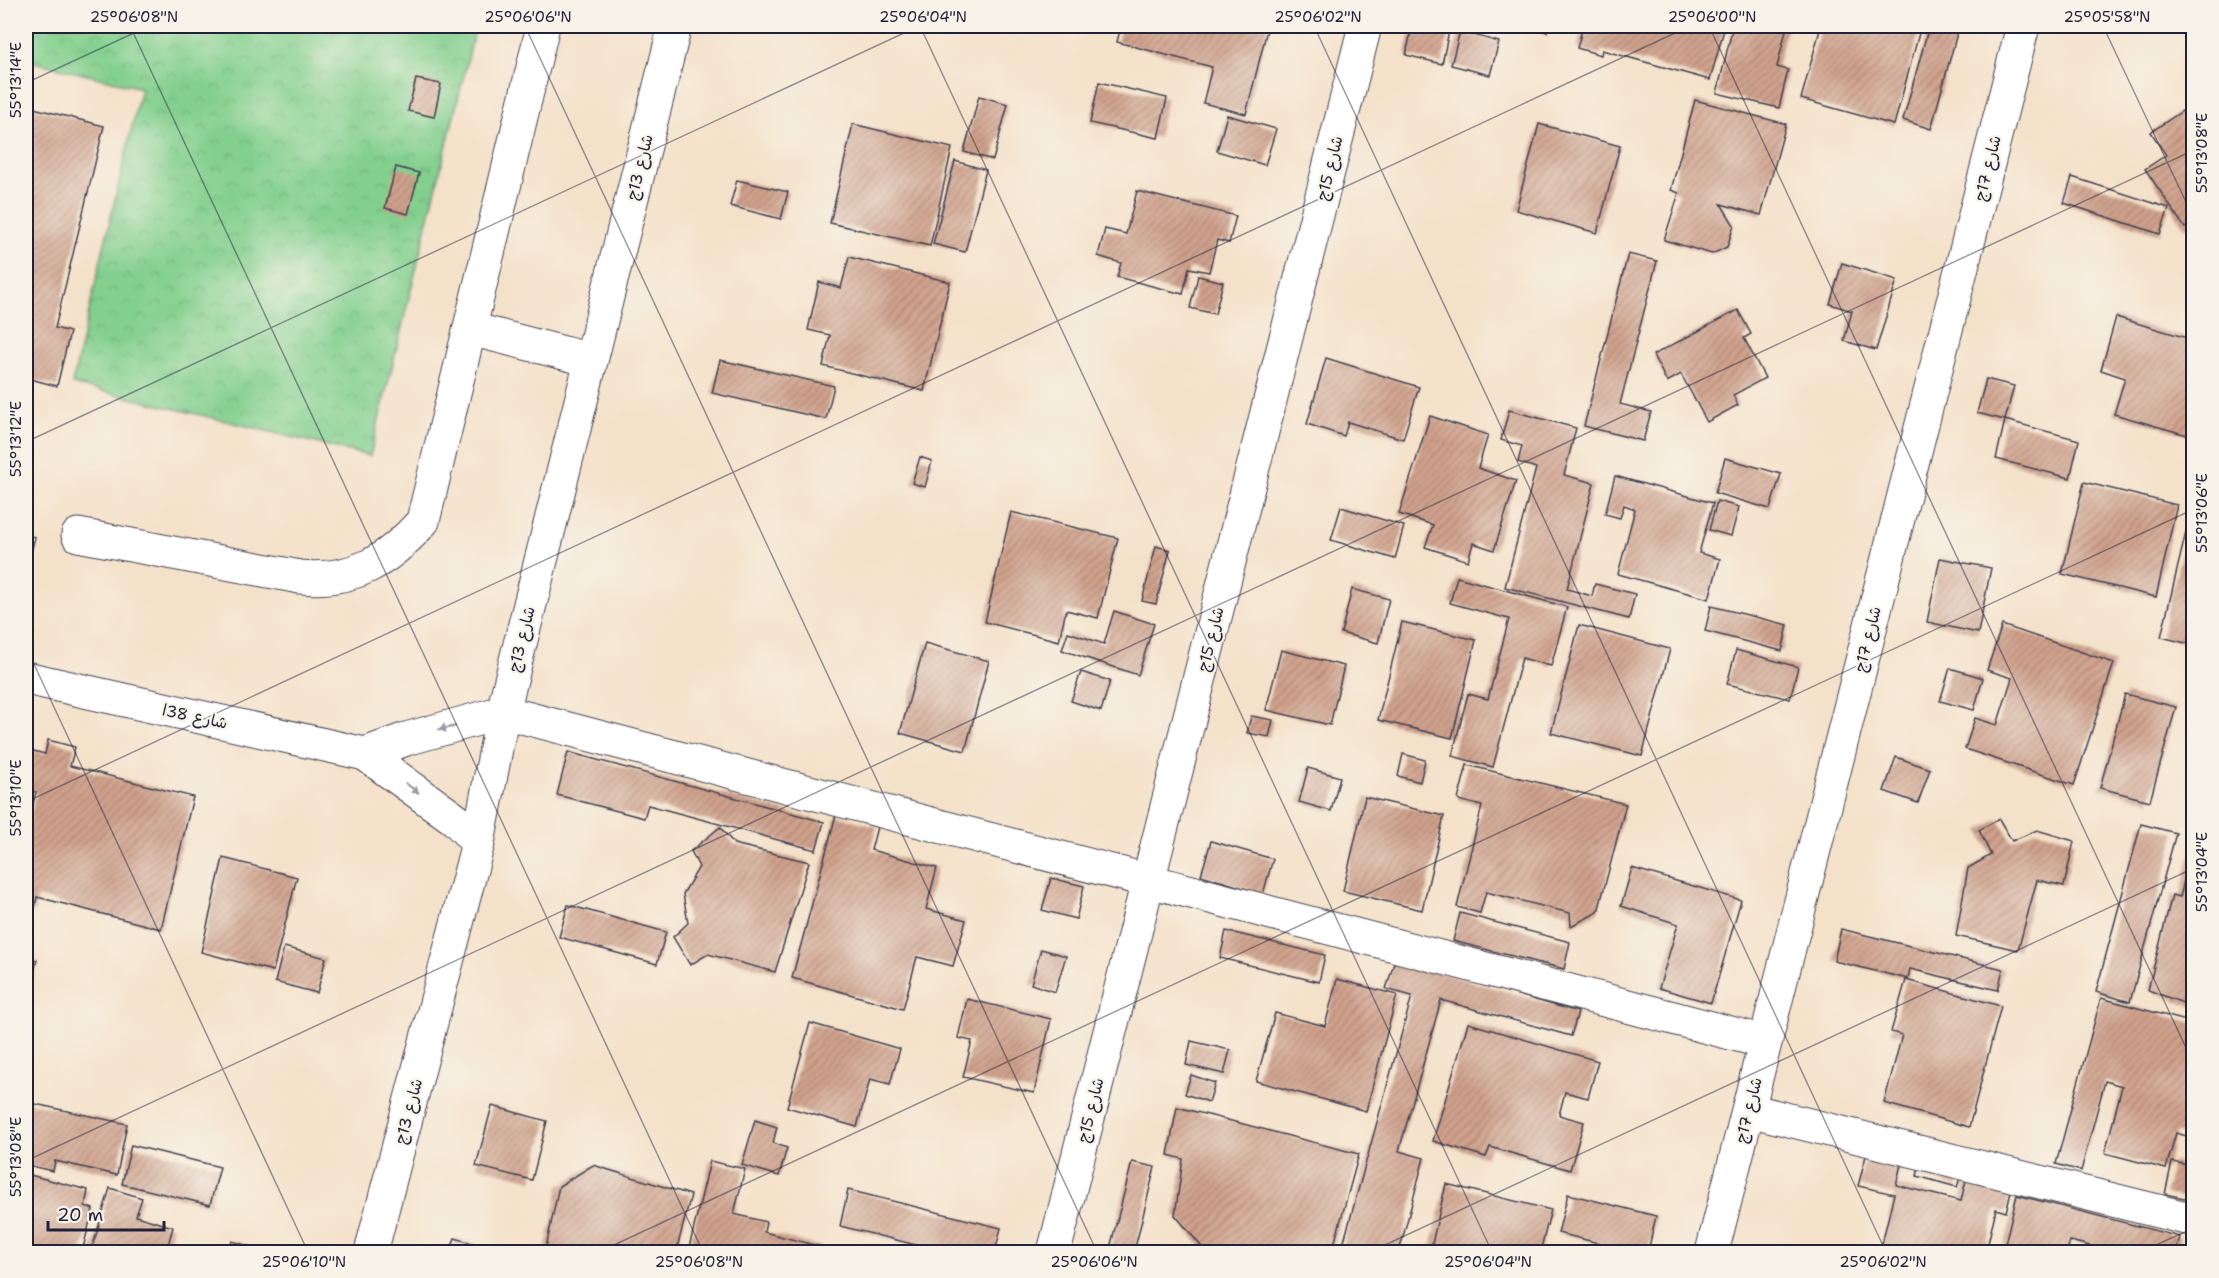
<svg xmlns="http://www.w3.org/2000/svg" width="2219" height="1278" viewBox="0 0 2219 1278" font-family="'Shantell Sans','Playpen Sans Arabic',sans-serif">
<defs>
<pattern id="park-crowns" width="20" height="18" patternUnits="userSpaceOnUse" patternTransform="scale(1.5)"><rect width="20" height="18" fill="#83d08e"/><path d="M2 6a3 3 0 1 1 6 0M12 15a3 3 0 1 1 6 0" fill="none" stroke="#71b27b"/></pattern>
<pattern id="building-hatch" width="6" height="6" patternUnits="userSpaceOnUse" patternTransform="scale(1.5)"><rect width="6" height="6" fill="#d0a28c"/><path d="M-1 1l2-2M0 6l6-6M5 7l2-2" fill="none" stroke="#a88474"/></pattern>
</defs>
<rect width="100%" height="100%" fill="#f7f3e8"/>
<filter id="ink" filterUnits="userSpaceOnUse"><feTurbulence type="fractalNoise" baseFrequency=".0167" numOctaves="2"/><feDisplacementMap in="SourceGraphic" scale="12" xChannelSelector="R" yChannelSelector="G"/><feConvolveMatrix kernelMatrix="1 2 1 2 8 2 1 2 1" color-interpolation-filters="sRGB"/></filter>
<filter id="wash" filterUnits="userSpaceOnUse"><feTurbulence type="fractalNoise" baseFrequency=".008" numOctaves="4" result="noise"/><feDisplacementMap in="SourceGraphic" scale="24" xChannelSelector="R" yChannelSelector="G"/><feGaussianBlur stdDeviation="1.35" result="paint"/><feColorMatrix in="noise" values="0 0 0 0 0 0 0 0 0 0 0 0 0 0 0 0 0 1.4 0 .05"/><feComposite in="paint" operator="in"/></filter>
<g filter="url(#wash)">
<rect width="100%" height="100%" fill="#f4e1c9"/>
<path fill="url(#park-crowns)" stroke="#527964" stroke-width="1.5" d="M26 26H476L370 456 72 384 141 88 26 60Z"/>
<g id="blocks">
<g fill="url(#building-hatch)">
<path d="M1121 26H1268L1246 114 1203 103 1212 67 1117 42Z"/>
<path d="M1412 26H1450L1442 64 1406 55Z"/>
<path d="M1526 26H1549L1547 32Z"/>
<path d="M1583 26H1725L1710 80 1602 50 1601 55 1577 48Z"/>
<path d="M1733 26H1787L1777 67 1788 70 1779 108 1717 93Z"/>
<path d="M1821 26H1921L1894 125 1801 99Z"/>
<path d="M1929 26H1959L1931 129 1903 120Z"/>
<path d="M1460 31 1499 42 1490 75 1451 65Z"/>
<path d="M416 79 441 84 434 117 408 111Z"/>
<path d="M1099 82 1167 98 1158 138 1090 123Z"/>
<path d="M979 96 1008 104 993 160 964 152Z"/>
<path d="M1695 100 1786 124 1761 215 1721 204 1734 225 1727 247 1712 254 1664 240 1679 193 1671 190Z"/>
<path d="M26 106 104 126 55 328 70 332 57 386 26 378Z"/>
<path d="M2182 111 2194 128V222L2185 228 2145 169 2166 155 2151 132Z"/>
<path d="M1227 115 1276 129 1265 165 1217 151Z"/>
<path d="M853 124 952 148 930 246 830 223Z"/>
<path d="M1539 124 1620 146 1597 233 1516 210Z"/>
<path d="M955 161 986 170 965 252 933 244Z"/>
<path d="M396 167 419 173 408 214 385 208Z"/>
<path d="M2072 177 2169 208 2160 234 2064 203Z"/>
<path d="M737 180 788 192 781 219 730 206Z"/>
<path d="M1137 191 1236 216 1229 243 1217 240 1209 272 1189 268 1183 294 1117 277 1121 263 1098 256 1105 229 1126 234Z"/>
<path d="M1628 254 1657 261 1620 404 1651 412 1643 441 1584 426Z"/>
<path d="M849 257 950 282 924 391 823 366 830 335 808 330 819 282 841 288Z"/>
<path d="M1842 263 1897 280 1876 350 1844 341 1852 311 1830 304Z"/>
<path d="M1198 276 1223 282 1215 314 1190 308Z"/>
<path d="M2194 309V325L2189 324Z"/>
<path d="M1738 310 1751 334 1744 338 1765 378 1733 395 1738 405 1707 422 1681 374 1667 382 1653 355Z"/>
<path d="M2116 317 2194 340V437L2114 414 2125 378 2101 370Z"/>
<path d="M1326 358 1419 387 1403 439 1348 422 1344 436 1307 424Z"/>
<path d="M720 360 834 386 826 419 712 393Z"/>
<path d="M1986 379 2014 386 2005 420 1977 413Z"/>
<path d="M1509 410 1576 428 1564 475 1594 483 1567 589 1592 596 1595 584 1635 594 1629 619 1505 587 1536 468 1518 462 1522 446 1501 440Z"/>
<path d="M1430 416 1488 435 1478 468 1516 481 1494 550 1473 543 1468 561 1425 547 1433 525 1399 514Z"/>
<path d="M2005 420 2079 440 2070 478 1996 459Z"/>
<path d="M920 457 932 461 925 487 912 483Z"/>
<path d="M1725 458 1781 474 1770 509 1715 493Z"/>
<path d="M1615 476 1713 503 1699 553 1720 559 1709 599 1618 574 1635 509 1624 505 1620 518 1605 514Z"/>
<path d="M2084 482 2177 505 2156 597 2062 574Z"/>
<path d="M1717 501 1739 507 1731 536 1709 530Z"/>
<path d="M2193 503H2194V645L2161 637Z"/>
<path d="M1341 507 1404 526 1395 559 1331 540Z"/>
<path d="M1011 512 1118 538 1098 618 1066 610 1059 641 985 622Z"/>
<path d="M26 535 35 537 29 560 26 559Z"/>
<path d="M1156 546 1170 550 1156 604 1142 601Z"/>
<path d="M1940 558 1991 568 1978 633 1927 622Z"/>
<path d="M1457 577 1567 607 1551 666 1522 658 1493 767 1452 756 1468 694 1488 699 1509 619 1450 603Z"/>
<path d="M1352 589 1389 599 1378 643 1341 633Z"/>
<path d="M1711 606 1788 625 1782 651 1705 631Z"/>
<path d="M1114 611 1154 624 1138 675 1062 650 1068 632 1104 644Z"/>
<path d="M1402 622 1476 640 1452 738 1378 720Z"/>
<path d="M1579 625 1670 649 1642 756 1551 733Z"/>
<path d="M2002 625 2114 663 2074 785 1965 749 1975 718 1997 725 2012 678 1987 670Z"/>
<path d="M925 643 989 661 965 751 900 733Z"/>
<path d="M1281 650 1344 666 1330 725 1266 710Z"/>
<path d="M1736 650 1798 667 1790 699 1727 684Z"/>
<path d="M1950 668 1983 678 1974 710 1940 701Z"/>
<path d="M1081 672 1110 681 1101 711 1071 701Z"/>
<path d="M2125 694 2176 707 2150 801 2100 788Z"/>
<path d="M1251 716 1273 720 1269 737 1247 733Z"/>
<path d="M48 740 75 747 70 766 193 797 161 929 37 897 34 912 26 910V833L36 792 26 789V749L45 754Z"/>
<path d="M568 752 824 822 816 850 648 805 644 818 557 795Z"/>
<path d="M1403 754 1425 760 1420 782 1398 776Z"/>
<path d="M1896 757 1930 769 1918 803 1884 791Z"/>
<path d="M1467 765 1626 804 1598 912 1571 926 1570 913 1486 892 1480 913 1457 907 1482 806 1458 800Z"/>
<path d="M1308 768 1340 777 1331 811 1299 802Z"/>
<path d="M1365 797 1444 816 1422 910 1343 891Z"/>
<path d="M836 815 877 827 871 850 937 868 926 909 966 920 953 966 917 957 903 1009 792 978Z"/>
<path d="M1999 819 2012 841 2037 830 2074 841 2064 886 2037 880 2018 950 1956 936 1968 868 1991 855 1979 830Z"/>
<path d="M2141 824 2176 833 2130 1002 2096 992Z"/>
<path d="M720 827 734 844 809 862 775 972 708 954 690 965 673 937 688 923 683 894 699 867 691 851Z"/>
<path d="M2194 840V1007L2148 990 2172 895 2180 897Z"/>
<path d="M1211 841 1273 859 1263 894 1201 875Z"/>
<path d="M223 858 297 877 273 971 201 952Z"/>
<path d="M1632 868 1741 900 1711 1003 1659 988 1678 924 1621 906Z"/>
<path d="M1051 878 1084 886 1076 919 1042 910Z"/>
<path d="M568 905 666 932 657 964 559 937Z"/>
<path d="M1460 913 1570 942 1564 969 1453 941Z"/>
<path d="M1841 929 2003 969 1998 990 1910 969 1908 979 1834 961Z"/>
<path d="M1226 931 1325 955 1319 982 1220 958Z"/>
<path d="M284 947 326 958 317 993 275 982Z"/>
<path d="M1041 949 1066 956 1055 992 1031 984Z"/>
<path d="M26 957 37 960 26 1004Z"/>
<path d="M1395 960 1578 1012 1571 1036 1441 1000 1399 1151 1424 1158 1399 1252H1341L1412 996 1386 989Z"/>
<path d="M1337 979 1397 995 1366 1111 1256 1081 1275 1013 1325 1026Z"/>
<path d="M1906 980 2001 1006 1969 1127 1884 1103 1902 1035 1891 1032Z"/>
<path d="M2101 998 2194 1023V1138L2176 1133 2166 1169 2105 1153 2122 1086 2105 1081 2081 1171 2056 1164Z"/>
<path d="M967 999 1051 1019 1034 1093 963 1077 972 1041 958 1038Z"/>
<path d="M810 1023 900 1049 890 1084 870 1079 857 1127 787 1107Z"/>
<path d="M1468 1023 1598 1061 1588 1098 1565 1092 1559 1115 1584 1122 1570 1170 1490 1147 1486 1157 1433 1141Z"/>
<path d="M1191 1041 1230 1050 1224 1074 1186 1065Z"/>
<path d="M1191 1075 1215 1083 1209 1102 1185 1094Z"/>
<path d="M26 1102 127 1124 117 1175 55 1161 53 1171 26 1165Z"/>
<path d="M492 1106 547 1121 532 1180 476 1166Z"/>
<path d="M1177 1107 1359 1154 1332 1252H1206L1175 1215 1183 1159 1168 1155Z"/>
<path d="M755 1120 777 1127 773 1143 787 1148 779 1176 742 1165Z"/>
<path d="M131 1145 220 1167 210 1205 122 1184Z"/>
<path d="M1867 1152 1902 1160 1896 1185 1961 1201 1966 1180 2011 1191 2006 1212 1996 1209 1986 1252H1880L1894 1194 1858 1186Z"/>
<path d="M710 1161 745 1169 734 1214 766 1222 764 1232 822 1247 820 1252H688Z"/>
<path d="M1132 1162 1155 1167 1134 1252H1109Z"/>
<path d="M2172 1162 2194 1166V1200L2165 1194Z"/>
<path d="M593 1165 691 1195 676 1252H545L559 1186Z"/>
<path d="M1919 1167 1960 1178 1957 1187 1917 1176Z"/>
<path d="M26 1174 88 1190 85 1206 93 1209 82 1252H26Z"/>
<path d="M1446 1184 1551 1210 1540 1252H1430Z"/>
<path d="M110 1188 142 1198 136 1216 173 1227 166 1252H91Z"/>
<path d="M848 1190 1001 1228 995 1252H944L840 1226Z"/>
<path d="M1568 1194 1656 1216 1648 1252H1634L1558 1233Z"/>
<path d="M2017 1195 2180 1237 2176 1252H2114L2070 1241 2067 1252H2003Z"/>
<path d="M455 1238 502 1252H450Z"/>
<path d="M232 1241 268 1252H228Z"/>
</g>
</g>
</g>
<g filter="url(#ink)">
<use href="#blocks" fill-opacity="0" stroke="#423f50" stroke-width="1.5"/>
<g fill="none" stroke-linecap="round" stroke-linejoin="round">
<g stroke="#423f50" stroke-width="35">
<g id="minor">
<path d="M471 329 591 360"/>
<path d="M78 535 300 577C354 582 388 561 423 521L543 26"/>
<path d="M26 678 365 754 456 820 478 843"/>
<path d="M365 754 406 739 503 712 1765 1042"/>
<path d="M1749 1110 2194 1220"/>
<path d="M371 1252 478 843 503 712 675 26"/>
<path d="M1054 1252 1365 26"/>
<path d="M1712 1252 2023 26"/>
</g>
</g>
<use href="#minor" stroke="#fff" stroke-width="33"/>
</g>
<defs><path id="oneway-solid" d="M-6-.8H1V-3.2L6.5 0L1 3.2V.8H-6Z" transform="scale(1.5)"/></defs>
<g fill="#9c9ca7">
<use href="#oneway-solid" transform="translate(447 728) rotate(169)"/>
<use href="#oneway-solid" transform="translate(412 788) rotate(37)"/>
</g>
</g>
<path fill="none" stroke="#22223b" stroke-width="1.5" stroke-opacity="0.45" d="M130 26 703 1252M525 26 1097 1252M920 26 1492 1252M1314 26 1886 1252M1709 26 2194 1065M2103 26 2194 219M26 83 149 26M26 442 919 26M26 647 308 1252M26 802 1690 26M26 1161 2194 150M599 1252 2194 509M1370 1252 2194 868M2140 1252 2194 1228"/>
<g text-anchor="middle" stroke-width="4.5" stroke-linejoin="round" paint-order="stroke">
<g font-size="16" fill="#22223b" stroke="#f7f3e8">
<text transform="translate(639 167) rotate(-76)" y="6">شارع 13ج</text>
<text transform="translate(1329 168) rotate(-76)" y="6">شارع 15ج</text>
<text transform="translate(1987 168) rotate(-76)" y="6">شارع 17ج</text>
<text transform="translate(521 639) rotate(-76)" y="6">شارع 13ج</text>
<text transform="translate(1210 639) rotate(-76)" y="6">شارع 15ج</text>
<text transform="translate(1867 639) rotate(-76)" y="6">شارع 17ج</text>
<text transform="translate(195 716) rotate(12)" y="6">شارع 38ا</text>
<text transform="translate(1090 1110) rotate(-76)" y="6">شارع 15ج</text>
<text transform="translate(1748 1110) rotate(-76)" y="6">شارع 17ج</text>
<text transform="translate(408 1111) rotate(-75)" y="6">شارع 13ج</text>
</g>
</g>
<rect width="2219" height="1278" fill="none" stroke="#f7f3e8" stroke-width="66"/>
<path d="M48 1221v9h116v-9" fill="none" stroke="#22223b" stroke-width="3"/>
<text x="57" y="1221" font-size="18" fill="#22223b" stroke="#f7f3e8" stroke-width="4.5" paint-order="stroke">20 m</text>
<rect x="33" y="33" width="2153" height="1212" fill="none" stroke="#22223b" stroke-width="2"/>
<g font-size="15" text-anchor="middle" fill="#22223b">
<text x="134" y="22">25°06'08"N</text>
<text x="528" y="22">25°06'06"N</text>
<text x="923" y="22">25°06'04"N</text>
<text x="1318" y="22">25°06'02"N</text>
<text x="1712" y="22">25°06'00"N</text>
<text x="2107" y="22">25°05'58"N</text>
<text transform="translate(16 80) rotate(-90)" y="5">55°13'14"E</text>
<text transform="translate(2202 153) rotate(-90)" y="5">55°13'08"E</text>
<text transform="translate(16 439) rotate(-90)" y="5">55°13'12"E</text>
<text transform="translate(2202 513) rotate(-90)" y="5">55°13'06"E</text>
<text transform="translate(16 798) rotate(-90)" y="5">55°13'10"E</text>
<text transform="translate(2202 872) rotate(-90)" y="5">55°13'04"E</text>
<text transform="translate(16 1157) rotate(-90)" y="5">55°13'08"E</text>
<text x="304" y="1267">25°06'10"N</text>
<text x="699" y="1267">25°06'08"N</text>
<text x="1094" y="1267">25°06'06"N</text>
<text x="1488" y="1267">25°06'04"N</text>
<text x="1883" y="1267">25°06'02"N</text>
</g>
</svg>
